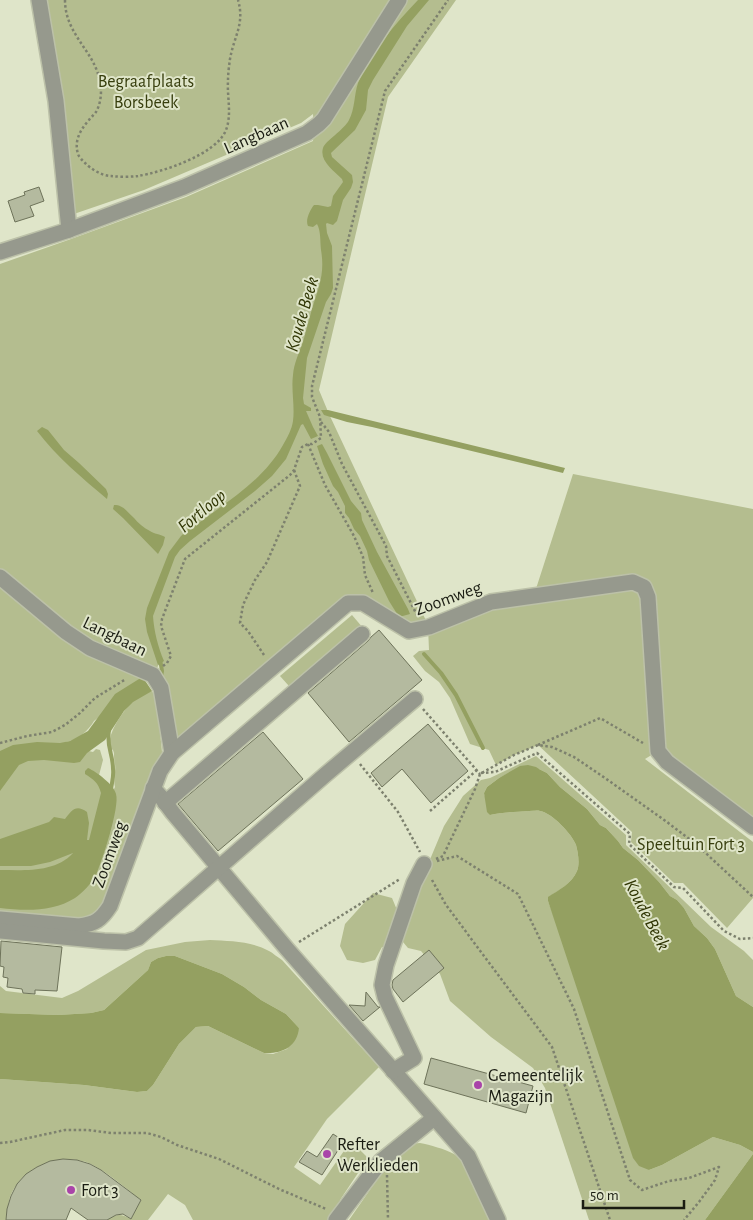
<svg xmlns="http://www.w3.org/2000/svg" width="753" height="1220" viewBox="0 0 753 1220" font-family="'Alegreya Sans',sans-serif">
<rect width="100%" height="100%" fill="#dfe5c9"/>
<g fill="#b4bd8f" fill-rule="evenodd">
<path d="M39 0H456L388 97 319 390 329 414 429 627 534 595 573 474 753 509V827L658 751 645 759 753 842V898L727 928 683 883H674L631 842 632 832 538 745 514 755 496 765 489 750 470 744 450 698 439 682 425 671 413 656 419 651 429 650 428 627 409 631 348 603 172 753 160 757 127 843 111 889 98 914 81 921 0 914V264L71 239 186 197 313 141 314 129 313 114 301 123 144 190 68 216ZM160 662 162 665V673L160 686 172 753 162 752 157 700 152 691C147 693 139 695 135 699 125 708 107 733 110 746 112 753 112 746 114 753 114 757 114 760 115 764 116 772 113 780 115 787L112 793 102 842V783L98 779 103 760 100 750 96 749 93 752 81 749 66 742C79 739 88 731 94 721L156 670Z"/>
<path d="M352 615 369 635 297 695 280 676Z"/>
<path d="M536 756 626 835V845L711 927 744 951 753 960V1007L736 996 715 949 707 938 694 926 684 908 677 900 670 896 659 882 638 860 623 848 618 841 606 828 600 825 587 809 560 787 547 773 539 769 509 773 499 778 487 787 484 793 490 815C503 812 516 812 529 811 532 811 537 810 540 811 552 813 572 834 576 845 578 852 580 864 577 871 572 883 559 890 549 897L548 901 649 1170 662 1165 713 1137 740 1145 753 1152V1154L705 1220H589L545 1088 533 1068 491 1037 450 1001 440 974 421 951 408 948 403 942 393 949 382 947 375 960 363 963 347 960 340 946 345 924 373 893 392 898 397 910 421 881 444 826 463 796 481 780 490 778Z"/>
<path d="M210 940C229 941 251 941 269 951 273 953 277 957 282 960L379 1067 327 1119 294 1167 320 1185 351 1141 368 1158 340 1200V1214L345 1220H193L185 1205 168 1194 148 1220H107C117 1214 120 1213 131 1219L141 1200C125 1188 109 1173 91 1164 61 1151 22 1166 10 1197 8 1205 7 1212 6 1220H0V1079L84 1085 137 1092 147 1091 153 1085 179 1044 196 1027 208 1026 264 1053 273 1054 287 1049 299 1028 286 1014 261 1000 244 987 222 974 175 956H166L158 958 151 962 148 970 104 1010 91 1013 58 1015 0 1013V986L6 991 62 998 78 991 146 950 185 942Z"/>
<path d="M420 1143C430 1145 445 1149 454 1154 471 1165 481 1201 489 1220H349L390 1161 408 1144Z"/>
</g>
<g fill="#94a061">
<path d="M418 0H429L407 26 373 80 368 90 366 110 355 130 331 153 332 157 352 175 353 182 351 188 343 200 337 221 333 225 327 223 326 224 327 233 332 246 333 288 331 294 326 302 307 358 303 398 304 404 311 408V411H306L313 427 318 436 311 439 303 424 301 425 286 459 272 476 255 491 190 541 180 550 175 557 153 616C154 631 158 647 164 661L158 665 147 632 145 619 147 608 169 552 181 536 190 527 200 522C230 500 264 479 283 445 287 438 292 429 293 421 295 406 291 390 293 375 294 363 299 353 303 342 306 331 309 320 312 309 319 287 325 273 321 250 320 241 321 231 317 224L313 227 308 226C305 220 310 210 314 205H318L328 207 331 206 333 196 343 182 342 179C334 171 319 161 323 148 325 141 344 130 349 120 355 109 354 95 358 83 372 51 394 25 418 0Z"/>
<path d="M321 410H328L565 468 563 473 372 427 347 422 324 415Z"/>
<path d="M42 427 48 430 64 450 79 463 106 489 108 494 107 499C82 478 57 457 37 431Z"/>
<path d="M322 444 327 453 351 501 361 513 362 520 377 552 408 609 410 614 399 617 389 601 369 560 367 551 360 536 354 529 349 518 345 513V506L338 492 333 486 323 464 317 446Z"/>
<path d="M114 505C124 505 127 512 134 518 138 523 144 528 150 531 154 534 160 534 165 537L163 545 158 554 123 518 113 509Z"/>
<path d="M139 679H144L152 691 133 702 124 711 105 740 87 753 80 762 74 763 44 760 28 761 19 765 0 791V751L13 745 37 742 60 743 70 741 88 731 115 694Z"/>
<path d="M528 765 536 767 539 769 547 773 560 787 587 809 600 825 606 828 618 841 623 848 638 860 659 882 670 896 677 900 684 908 694 926 707 938 715 949 736 996 753 1007V1152L740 1145 713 1137 662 1165 649 1170 639 1166 633 1158 548 901V897C559 890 572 883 577 871 580 864 578 852 576 845 572 834 552 813 540 811 537 810 533 811 529 811 516 812 503 812 490 815L487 812 484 793 487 787 499 778 520 766Z"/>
<path d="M88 768C97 772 114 785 116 794 120 807 102 861 96 875 92 883 82 893 75 898 53 912 25 911 0 908V870C24 870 55 873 73 853L50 862 31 866H0V839L49 822 54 817 65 819C72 810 76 804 87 812L89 823 87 840H89L101 793C98 782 94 780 85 774V771Z"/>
<path d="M166 956H175L222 974 244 987 261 1000 286 1014 299 1028C297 1047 282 1054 264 1053L208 1026 196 1027 179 1044 153 1085 147 1091 137 1092 84 1085 0 1079V1013L58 1015 91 1013 104 1010 148 970 151 962 158 958Z"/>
<path d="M753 1154V1220H705Z"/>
</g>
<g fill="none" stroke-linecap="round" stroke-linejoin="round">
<g stroke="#94a061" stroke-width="4">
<path d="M424 654 441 673 456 695 483 748"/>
<path d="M160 659 162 671 161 677"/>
<path d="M109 730C106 746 113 754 113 769 114 776 112 782 111 789"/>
</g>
</g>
<g fill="#b4ba9f" stroke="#6e735a">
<path d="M39 187 44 201 30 206 34 216 15 222 8 201 25 195 24 192Z"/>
<path d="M379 630 422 680 349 742 308 693 368 641 371 637Z"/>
<path d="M428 724 468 771 431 803 402 769 382 787 371 773Z"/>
<path d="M263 732 303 779 218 851 178 804Z"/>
<path d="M1 941 62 947 57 991 35 990V994L23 993 22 989 7 987 8 978 3 977 4 967 0 966Z"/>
<path d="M429 950 444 968 403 1002 393 989 392 985 393 980Z"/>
<path d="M366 992 378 1007H380L363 1021 349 1005 365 1006Z"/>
<path d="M431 1058 533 1086 526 1113 424 1084Z"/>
<path d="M333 1134 344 1141 322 1175 299 1162 307 1151 317 1157Z"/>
<path d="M63 1159 77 1160 90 1164 101 1170 141 1200 131 1219 123 1214 116 1215 107 1220H88L71 1208 66 1220H6L7 1209 11 1196 17 1184 26 1174 37 1167 50 1161Z"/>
</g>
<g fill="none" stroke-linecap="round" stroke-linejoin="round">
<g stroke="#bcc1a8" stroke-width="18">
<g id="minor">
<path d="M39 0 56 101 69 230"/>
<path d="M0 252 69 230 184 187 307 133 319 124 324 119 399 0"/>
<path d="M0 577 66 632 90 648 153 675 161 688 172 753"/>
<path d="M153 788 161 797 173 813 287 949 468 1156 498 1220"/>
<path d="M165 803 362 634"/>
<path d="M0 919 79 926C95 924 101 920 110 906L160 771 172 753 348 603H363L409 631 429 627 491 602 633 582 644 587 648 597 658 751 667 762 753 827"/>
<path d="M0 931 104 941 126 942 138 938 325 775 415 699"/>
<path d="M393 1071 414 1058 385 997 382 985 386 965 414 883 424 864"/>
<path d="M336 1220 381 1161 434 1118"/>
</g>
</g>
<g stroke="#7d816e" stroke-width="2.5" stroke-dasharray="2.5 2.5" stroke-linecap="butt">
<path d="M65 0C65 35 95 51 100 82 102 92 101 103 96 112 94 115 91 117 89 120 80 130 74 141 78 154 79 157 82 160 85 163 91 169 102 176 111 176 119 177 130 177 138 176 162 172 216 155 226 130 232 114 227 98 228 81 228 74 229 66 230 59 234 36 245 24 238 0"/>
<path d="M321 422 329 432 342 464 386 546 387 556 418 617"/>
<path d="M308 444 325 485 354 536 363 557 365 575 373 593"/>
<path d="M264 655 248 631 240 623 243 605 255 580 267 562 300 486 294 470"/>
<path d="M163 666 167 663 171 656 161 626 162 619 185 559 290 475 294 470 302 447 308 444H312L321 438 320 417 312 397V386L385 91 448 0"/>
<path d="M423 709 480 774"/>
<path d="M0 743 27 736 52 732 65 725 80 713 95 698 126 679"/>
<path d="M538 745 600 718 643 743"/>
<path d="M360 764 398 812 420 852"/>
<path d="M481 773 495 772 537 753 630 834 629 844 674 887 683 888 724 931 740 939 753 938"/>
<path d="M430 811 477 770"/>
<path d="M436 859 443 856 475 789 480 774 514 755 538 745 552 747 574 757 605 778 667 822 697 845 753 897"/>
<path d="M437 861 457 856 518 894 574 1009 630 1180 642 1190 669 1181 689 1178 719 1167 715 1180 699 1202 684 1220"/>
<path d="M432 880 446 905 552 1047 610 1220"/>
<path d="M299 942 400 879"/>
<path d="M0 1143 10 1142 65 1130H88L111 1133H147L161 1137 177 1145 219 1159 279 1189 326 1209"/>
<path d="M387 1175 388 1220"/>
</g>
<use href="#minor" stroke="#96998d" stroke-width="15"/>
</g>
<g fill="#a944a9" stroke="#dfe5c9" stroke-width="2">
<circle cx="478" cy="1085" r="5"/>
<circle cx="327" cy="1154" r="5"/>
<circle cx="71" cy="1190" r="5"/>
</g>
<g text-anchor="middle" stroke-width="4" stroke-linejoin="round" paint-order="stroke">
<g font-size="18" fill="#373e0d" stroke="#dfe5c9">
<text x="146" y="87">Begraafplaats<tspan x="146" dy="21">Borsbeek</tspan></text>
<text x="691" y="850">Speeltuin Fort 3</text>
</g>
<g font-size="18" fill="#1a1c12" stroke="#dfe5c9">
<text transform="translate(256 135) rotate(-24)" y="6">Langbaan</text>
<text transform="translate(448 598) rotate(-20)" y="6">Zoomweg</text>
<text transform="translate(115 636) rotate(26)" y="6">Langbaan</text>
<text transform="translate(109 854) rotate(-70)" y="6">Zoomweg</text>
</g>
<g font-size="18" fill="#1a1c12" stroke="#dfe5c9" text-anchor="start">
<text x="488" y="1081">Gemeentelijk<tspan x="488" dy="21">Magazijn</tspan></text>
<text x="337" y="1150">Refter<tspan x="337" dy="21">Werklieden</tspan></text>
<text x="81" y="1196">Fort 3</text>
</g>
<g font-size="19" font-style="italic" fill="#303604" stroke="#dfe5c9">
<text transform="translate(301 314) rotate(-74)" y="7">Koude Beek</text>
<text transform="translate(201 510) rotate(-40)" y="7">Fortloop</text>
<text transform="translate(648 914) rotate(62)" y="7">Koude Beek</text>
</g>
</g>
<path d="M583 1200v8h101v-8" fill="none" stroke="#1a1c12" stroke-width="2.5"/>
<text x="590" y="1200" font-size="15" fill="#1a1c12" stroke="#dfe5c9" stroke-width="4" paint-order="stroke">50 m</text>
</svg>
